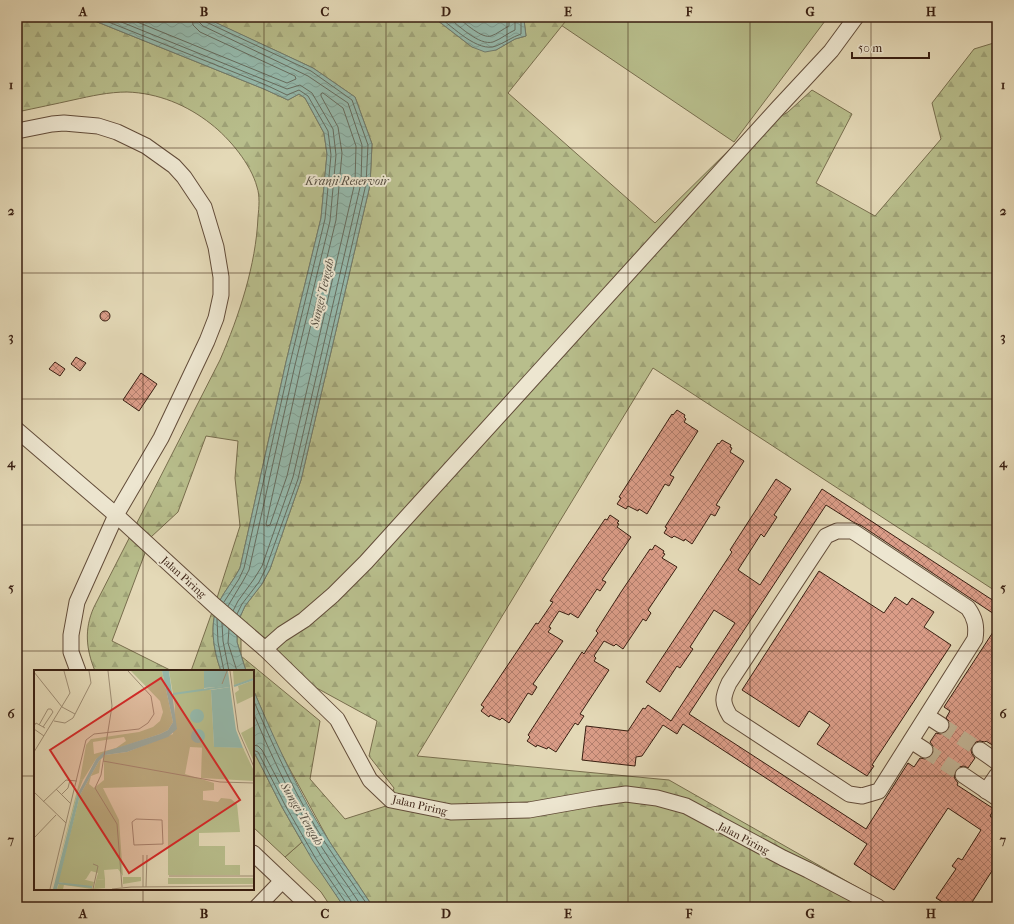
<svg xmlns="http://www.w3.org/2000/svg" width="1014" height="924" viewBox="0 0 1014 924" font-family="'IM FELL French Canon',serif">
<defs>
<pattern id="forest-firs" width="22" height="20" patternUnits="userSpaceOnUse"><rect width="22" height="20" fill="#b8be8c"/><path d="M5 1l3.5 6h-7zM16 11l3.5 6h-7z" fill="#9fa378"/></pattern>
<pattern id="water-waves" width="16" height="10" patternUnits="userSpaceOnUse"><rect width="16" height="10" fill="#95baad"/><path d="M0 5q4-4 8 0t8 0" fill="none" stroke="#819f94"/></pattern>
<pattern id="building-cross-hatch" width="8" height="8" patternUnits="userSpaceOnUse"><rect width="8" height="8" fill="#db9d88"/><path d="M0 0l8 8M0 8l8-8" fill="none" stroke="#b37f6e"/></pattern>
</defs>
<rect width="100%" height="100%" fill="#e4d9b7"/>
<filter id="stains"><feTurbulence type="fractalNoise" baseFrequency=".005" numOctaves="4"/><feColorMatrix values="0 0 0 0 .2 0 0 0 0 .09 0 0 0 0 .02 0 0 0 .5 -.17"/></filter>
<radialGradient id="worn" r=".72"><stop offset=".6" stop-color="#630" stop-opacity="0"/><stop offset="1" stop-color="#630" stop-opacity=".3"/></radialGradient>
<g fill="#b8be8c" stroke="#786e4e">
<path d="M557 17H828L734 142 555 21Z"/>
<path d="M302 842 344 907H331L321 892 285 857Z"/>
</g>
<g fill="url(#forest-firs)" stroke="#786e4e" fill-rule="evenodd">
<path d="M17 17H85L264 89 288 100 299 94 305 98 324 133 327 154 321 218 286 362 240 568C234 580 225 590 219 602 209 623 213 649 221 671H191L216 601 240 526 235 478 238 441 206 436 178 512 151 537 112 641 172 671H95C86 649 84 629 94 607L220 360C239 316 256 265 258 217 259 207 260 196 257 187 251 164 229 138 211 124 187 105 158 93 127 92 109 92 91 96 73 100 55 104 36 108 17 112Z"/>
<path d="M203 17H433L472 47 496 50 515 39 526 36 524 20 525 17H569L508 93 655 223 735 144 788 112 812 90 852 114 816 183 875 216 941 139 932 103 974 49 997 42V592L653 368 417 756 669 780 892 907H373L329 841 287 764 273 737 253 689V671H246L237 642V634L240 617 245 606 262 584 270 569 301 480 370 185 372 144 355 97 313 68ZM241 629 291 674 377 721 369 756 394 788 389 805 345 819 310 779 320 721 241 656Z"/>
<path d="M253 750 282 807 302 842 285 857 253 827Z"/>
</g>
<g fill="url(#water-waves)" stroke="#707c6f">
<path d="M85 17H203L219 24 313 68 355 97 372 144 370 185 301 480 270 569 262 584 245 606 240 617 237 634V642L246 671H221C213 649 209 623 219 602 225 590 234 580 240 568L286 362 321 218 327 154 324 133 305 98 299 94 288 100 264 89Z"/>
<path d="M433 17H525L524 20 526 36 515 39 496 50 485 52 472 47Z"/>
<path d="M253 689C272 734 292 778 316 820 334 850 354 878 373 907H344L313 861 282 807 253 750Z"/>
</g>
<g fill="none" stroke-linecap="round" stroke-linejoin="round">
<g stroke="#666c5f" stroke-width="1">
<path d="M96 17 266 85 287 95 299 90 308 96 328 131 331 155 325 219 290 363 244 568 239 579 224 602"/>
<path d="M109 17 287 89 300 85 312 93 333 129 336 155 330 221 295 365 249 570 243 581 228 606"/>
<path d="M125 17 287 83 296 79 295 76 200 32 193 25 192 17"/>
<path d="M198 17 199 22 203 26 308 76 348 103 362 145 361 183 293 477 262 566 254 579 238 601 233 611"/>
<path d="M203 17V20L206 22 311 71 352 100 368 145 366 184 298 479 266 568 259 582 242 604 237 614"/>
<path d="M439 17C453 27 478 53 496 46 504 43 512 37 521 34V17"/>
<path d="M448 17C458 25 479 46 493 42 501 39 508 33 515 30V17"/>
<path d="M457 17C465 23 482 39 491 36 497 34 503 29 509 26V17"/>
<path d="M323 93 343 108 356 146 355 182 287 476 270 525 267 526 266 524 301 366 336 220 342 153 338 127 321 96V94Z"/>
<path d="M217 619 218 642 224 671"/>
<path d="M222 623 223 641 229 671"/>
<path d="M229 629 228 643 237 671"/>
<path d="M253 699C274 748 297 799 326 844 340 865 354 886 369 907"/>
<path d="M253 712C272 758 294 804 321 846 334 867 349 887 362 907"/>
<path d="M253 745 258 746 262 750 290 803 321 856 351 901 352 907"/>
<path d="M253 750 258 752 285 805 316 859 346 903 347 907"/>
</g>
</g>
<g fill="url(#building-cross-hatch)" stroke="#381e11">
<circle cx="105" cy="316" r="5"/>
<path d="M76 357 86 363 80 371 71 364Z"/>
<path d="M55 362 65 369 60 376 49 369Z"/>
<path d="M141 373 157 384 139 411 123 400Z"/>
<path d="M677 410 685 415 684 417 686 419 684 422 698 431 670 475 674 477 669 486 665 484 647 514 639 509 638 511 628 506 626 509 617 504 621 498 619 497 672 414 673 415Z"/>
<path d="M722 440 731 445 730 447 732 448 730 452 744 461 716 505 720 507 715 516 711 514 692 544 685 539 684 541 674 536 672 538 664 533 667 528 665 527 718 443 719 444Z"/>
<path d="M776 479 791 489 774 515 777 517 764 537 761 534 738 570 760 585 822 489 997 603V616L862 526 853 522 826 505 689 714 866 829 908 763 914 767 920 758 925 759 929 758 932 755 934 750 933 746 930 742 936 733 940 734 945 733 948 730 950 726 949 721 946 718 950 711 944 707 997 626V748L986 741 985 742 980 741 976 742 972 745 971 750 972 754 975 758 968 768 964 766 959 767 956 770 954 774 955 779 958 783 957 785 994 809 990 816 997 821V863L969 907H941L944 903 936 898 956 869 952 866 958 858 962 860 981 830 948 808 894 890 854 864 867 844 683 724 677 734 663 725 642 756 636 757 635 766 582 760 586 726 628 731 643 708 645 709 648 705 671 721 735 623 714 610 690 647 693 649 680 668 677 666 660 692 646 682 732 552 730 550Z"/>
<path d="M610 515 619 521 617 523 619 524 617 527 631 537 602 580 606 582 600 591 597 589 578 618 570 613 569 615 559 611 550 625 549 627 551 628 548 632 563 641 533 684 537 687 532 695 528 693 509 723 502 718 500 720 490 715 489 717 481 711 484 707 481 705 536 623 538 624 553 602 550 601 576 562 605 519 607 520Z"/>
<path d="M655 545 664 551 663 553 665 554 662 558 677 567 648 610 651 613 646 621 643 619 623 649 616 644 614 646 604 641 594 656 596 658 594 661 609 670 580 714 584 716 578 725 575 723 556 752 548 747 547 749 537 745 536 747 527 741 530 737 528 735 582 652 584 654 587 649 598 633 596 631 621 592 650 549 652 550Z"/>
<path d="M819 571 884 613 895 597 907 605 912 598 934 612 924 627 951 645 872 765 874 766 867 776 817 744 830 725 809 711 799 727 742 690Z"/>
</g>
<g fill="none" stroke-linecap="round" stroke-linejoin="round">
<g stroke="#c2b496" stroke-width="15" stroke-dasharray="15 8" stroke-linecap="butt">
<path d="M941 725 980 750"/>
<path d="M925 750 963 775"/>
</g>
<g stroke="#634d3a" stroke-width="17">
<g id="minor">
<path d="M17 131 52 124 64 123 98 126 117 132 146 146 174 166 184 177 204 207 216 247 221 277V295L216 318 207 341 161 438 116 515 77 602 71 635V652L78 671"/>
<path d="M17 430 116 515 215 606 265 649 337 719 370 780 391 800 451 812 529 810 597 798 626 794 657 798 686 806 783 858 808 870 878 907"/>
<path d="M837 531H852L857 534 968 608C975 618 977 626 975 639L879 791 862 796 849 794 730 716C722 703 722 698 729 683L826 536Z"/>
<path d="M265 649 282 634 304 620 333 595 366 562 778 108 831 51 856 17"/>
<path d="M927 716 941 725"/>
<path d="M911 741 925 750"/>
<path d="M980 750 997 762"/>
<path d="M963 775 997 798"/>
<path d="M986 791 997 775"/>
<path d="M253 853 310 907"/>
<path d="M257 907 282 881"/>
</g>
</g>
<use href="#minor" stroke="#ede6d0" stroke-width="15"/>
</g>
<path fill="none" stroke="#381e11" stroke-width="1" stroke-opacity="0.55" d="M143 17V671M264 17V907M386 17V907M507 17V907M628 17V907M750 17V907M871 17V907M17 148H997M17 273H997M17 399H997M17 525H997M17 651H997M17 776H35M253 776H997M143 889V907"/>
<g text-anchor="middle" stroke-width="4" stroke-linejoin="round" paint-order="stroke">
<g font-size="11" fill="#381e11" stroke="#ede6d0">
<text transform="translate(184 577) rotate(42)" y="4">Jalan Piring</text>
<text transform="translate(420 805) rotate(13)" y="4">Jalan Piring</text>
<text transform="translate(744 838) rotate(28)" y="4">Jalan Piring</text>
</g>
<g font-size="12" font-style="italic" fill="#544d40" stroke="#ede6d0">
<text x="347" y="185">Kranji Reservoir</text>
<text transform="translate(322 293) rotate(-77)" y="4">Sungei Tengah</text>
<text transform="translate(302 814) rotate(59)" y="4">Sungei Tengah</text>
</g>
</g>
<g transform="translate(34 670)">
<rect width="220" height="220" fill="#e4d9b7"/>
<path d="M199 1H220V9L200 15ZM220 10V26L203 34 201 23 205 20 204 16ZM220 56V92L207 63ZM168 77 209 78 220 101V111L167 108ZM46 109 49 110 43 125 18 219ZM89 207H107V211L89 214ZM48 209 60 212 58 219 30 215 29 219H23L25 213 40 215ZM71 209V218L60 219 62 210Z" fill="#b8be8c"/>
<path d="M97 1H128L139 52 134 60 126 64 72 82 62 89 49 110 46 109 52 75 57 69 105 62 119 57 126 51 129 42 126 31ZM90 67 92 71 82 78 60 84 59 72ZM135 1H170V20H177L180 77 209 78 210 80 156 77 151 104 180 113V120L169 121V130L184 132 187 128 197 129 203 134 206 162 165 163V176H191V195H206V205H134V116L69 118 85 150 89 206 84 199 70 200 71 209 62 210 64 203 57 201 52 209 41 215 24 212 46 125 65 91 71 85 93 82 139 64 141 36ZM70 87V110L60 118 55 114 57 106 65 103 67 89ZM134 208H220V214H134Z" fill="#b8be8c" fill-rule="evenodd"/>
<path d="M128 1H135L143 59 134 67 93 82 71 85 65 91 46 125 23 219H19L43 125 62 89 70 82 126 64 134 60 139 52ZM170 1H194L196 16 170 18ZM196 17 202 60 209 78 180 77 177 20ZM156 46a7 7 0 1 1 14 0a7 7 0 1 1-14 0ZM157 66a7 7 0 1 1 14 0a7 7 0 1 1-14 0Z" fill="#95baad"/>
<path fill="none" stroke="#95baad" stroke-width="2" d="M200 16 220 9M139 24 196 16M23 213 58 217"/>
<path fill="none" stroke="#9f8e75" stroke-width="1" d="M74 1 78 36 67 105 61 118 83 154 88 217M196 1 204 60 220 97M0 2 28 37 41 44M188 14 193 1M20 51 31 53 39 48 57 13 55 1M5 55 14 39H17L19 42 9 57M0 56 2 53 11 58M0 59 10 66M0 82 36 23 30 1M69 91 186 112 220 113M22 119 37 134M0 122 32 153M27 125 34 118 36 110M9 132 32 110 43 111M102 149 128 150 129 174 100 175 98 152ZM0 168 22 145M109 185V217M59 194 64 196 59 219M135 206H220M112 217 113 185M16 219 52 70 60 64 105 59 114 53 120 44 117 26 94 1M78 219 97 217 220 216"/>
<path fill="#d62828" fill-opacity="0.15" stroke="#d62828" stroke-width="2" d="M127 8 206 130 95 203 16 80Z"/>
<rect width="220" height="220" fill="none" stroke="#381e11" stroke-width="2"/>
</g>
<rect width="1014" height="924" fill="none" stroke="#e4d9b7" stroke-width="44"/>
<path d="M852 52v6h77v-6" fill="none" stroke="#381e11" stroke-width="2"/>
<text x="858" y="52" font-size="12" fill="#381e11" stroke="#ede6d0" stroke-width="3" paint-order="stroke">50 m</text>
<rect x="22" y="22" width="970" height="880" fill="none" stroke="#381e11" stroke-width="1.5"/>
<g font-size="13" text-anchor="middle" font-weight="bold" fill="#381e11">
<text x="83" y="16">A</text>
<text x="204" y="16">B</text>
<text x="325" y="16">C</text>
<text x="446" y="16">D</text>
<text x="568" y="16">E</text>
<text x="689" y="16">F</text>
<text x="810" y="16">G</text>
<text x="931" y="16">H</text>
<text x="11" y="89">1</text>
<text x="1003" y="89">1</text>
<text x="11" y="215">2</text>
<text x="1003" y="215">2</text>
<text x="11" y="341">3</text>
<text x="1003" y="341">3</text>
<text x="11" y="467">4</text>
<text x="1003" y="467">4</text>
<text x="11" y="592">5</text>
<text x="1003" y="592">5</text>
<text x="11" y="718">6</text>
<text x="1003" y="718">6</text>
<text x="11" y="844">7</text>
<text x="1003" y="844">7</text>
<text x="83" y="918">A</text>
<text x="204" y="918">B</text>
<text x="325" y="918">C</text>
<text x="446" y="918">D</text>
<text x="568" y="918">E</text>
<text x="689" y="918">F</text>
<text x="810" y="918">G</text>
<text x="931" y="918">H</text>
</g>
<rect width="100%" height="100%" filter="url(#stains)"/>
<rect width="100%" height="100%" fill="url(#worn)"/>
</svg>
